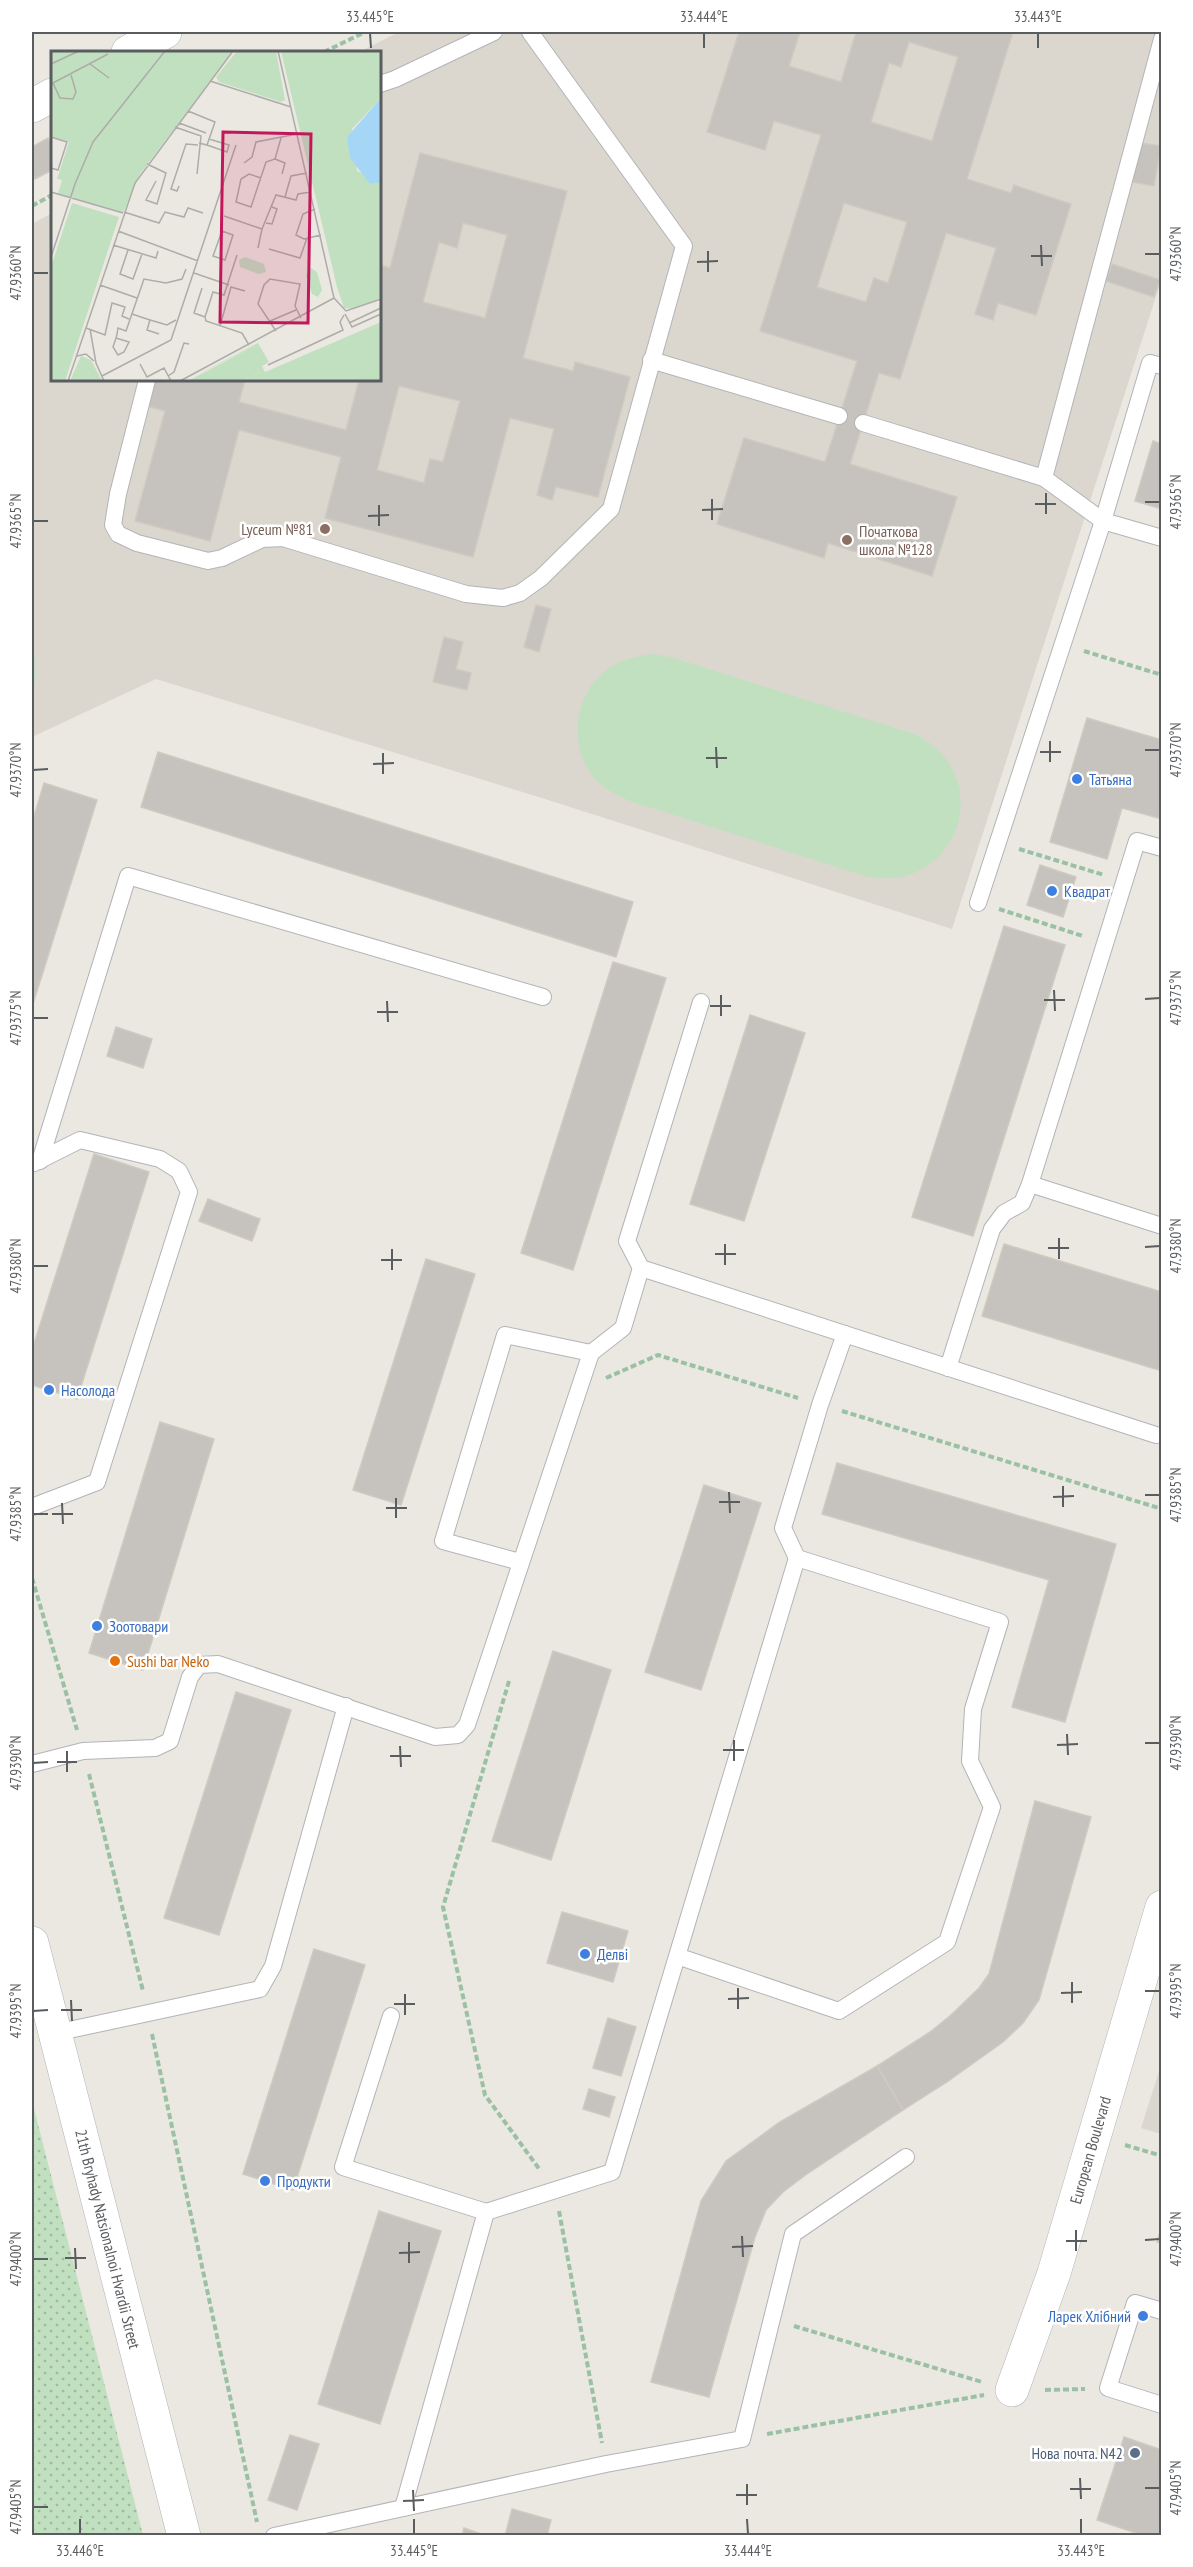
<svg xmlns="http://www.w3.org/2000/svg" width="1193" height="2567" viewBox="0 0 1193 2567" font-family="'PT Sans Narrow',sans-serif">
<defs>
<pattern id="grass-dots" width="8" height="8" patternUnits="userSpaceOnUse" patternTransform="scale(1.5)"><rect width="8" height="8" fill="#c1e0c0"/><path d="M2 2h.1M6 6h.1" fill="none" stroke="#a0b99f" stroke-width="1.8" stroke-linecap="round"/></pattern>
</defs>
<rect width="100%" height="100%" fill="#ebe8e1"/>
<g fill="#dbd7cf">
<path d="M399 32H1161V281L952 929 545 799 156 679 32 737V224L52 213V380H380V52H359Z"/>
<path d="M1161 2065V2134L1141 2128Z"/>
</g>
<path fill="url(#grass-dots)" d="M32 2101 143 2535H32Z"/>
<g fill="#c1e0c0">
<path d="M32 646C37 664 36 679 32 698Z"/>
<path d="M652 654 671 657 917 735C929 742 941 750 948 762 976 803 956 859 909 875 896 880 882 878 868 877L630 801C618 796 608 791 598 782 564 749 574 685 616 664 628 658 639 656 652 654Z"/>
</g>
<g fill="#c6c3be" stroke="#cfcac0" stroke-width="1.5" fill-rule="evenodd">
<path d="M739 32H800L789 66 841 82 856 32H1013L967 179 1011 193 1014 185 1071 204 1036 315 998 303 993 320 975 314 996 248 946 233 900 379 879 373 850 464 957 497 932 576 828 543 824 558 717 524 744 438 825 462 857 361 760 331 821 135 774 121 765 150 707 132ZM909 42 958 57 932 141 871 122 889 63 901 67ZM844 203 907 222 888 283 874 278 866 302 817 287Z"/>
<path d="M48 138 52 146V170L35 179 32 174V147Z"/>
<path d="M1139 143 1161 146 1154 186 1132 182Z"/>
<path d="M420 153 567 191 523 358 573 371 575 362 630 377 598 497 556 487 552 500 537 495 554 429 510 418 473 557 325 518 341 457 239 430 210 541 135 521 165 411 146 406 153 380H245L239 402 346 430 359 380H380V265L390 268ZM463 223 507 235 485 318 423 302 439 242 457 248ZM399 386 460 401 443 462 430 459 424 483 377 470Z"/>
<path d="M1112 264 1160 280 1154 297 1106 281Z"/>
<path d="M1153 441 1162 444V509L1135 501Z"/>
<path d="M536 605 551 609 539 652 524 647Z"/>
<path d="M444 637 463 642 456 669 471 673 467 690 433 682Z"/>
<path d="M1087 718 1162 740V819L1122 808 1107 859 1050 842Z"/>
<path d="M158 752 633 902 616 957 141 807Z"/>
<path d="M44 783 97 800 32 1007V823Z"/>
<path d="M1040 865 1076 877 1063 917 1027 905Z"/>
<path d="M1004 926 1065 945 973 1236 912 1217Z"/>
<path d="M613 962 666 978 573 1270 521 1253Z"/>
<path d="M750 1015 805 1033 744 1221 690 1204Z"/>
<path d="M116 1027 152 1039 143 1068 107 1056Z"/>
<path d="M94 1154 149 1172 77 1399 32 1385V1350Z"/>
<path d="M208 1199 260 1219 252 1241 199 1221Z"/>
<path d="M1004 1244 1162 1292V1371L982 1316Z"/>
<path d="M426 1259 475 1274 401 1505 353 1490Z"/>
<path d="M160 1422 214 1439 143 1670 89 1653Z"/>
<path d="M837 1463 1116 1544 1065 1722 1012 1707 1049 1580 822 1514Z"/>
<path d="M704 1485 761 1503 701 1690 645 1672Z"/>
<path d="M553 1651 611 1670 551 1860 492 1841Z"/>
<path d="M236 1692 291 1710 219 1935 164 1918Z"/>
<path d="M1035 1801 1091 1817 1039 2000 1023 2023 1003 2042 947 2082 903 2110 877 2066 930 2032 951 2015 979 1988 989 1974Z"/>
<path d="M562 1912 628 1931 613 1982 547 1963Z"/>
<path d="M314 1949 365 1965 293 2190 243 2174Z"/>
<path d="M608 2018 636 2027 621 2076 593 2068Z"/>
<path d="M877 2066 903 2110 807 2174 783 2192 766 2210 755 2237 709 2397 651 2382 701 2201 726 2161 780 2122Z"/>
<path d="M589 2089 615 2097 609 2117 583 2109Z"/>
<path d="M379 2211 441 2231 380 2424 318 2404Z"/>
<path d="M1162 2225V2243L1157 2242Z"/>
<path d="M290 2435 319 2444 297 2510 268 2500Z"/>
<path d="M1124 2437 1162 2450V2536H1138L1139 2534 1097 2520Z"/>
<path d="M512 2509 551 2520 547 2536H505Z"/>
<path d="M464 2528 487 2536H462Z"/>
</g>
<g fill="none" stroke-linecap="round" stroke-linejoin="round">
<g stroke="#b2b4b7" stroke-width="18">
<g id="lane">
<path d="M380 84 395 79 494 32"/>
<path d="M651 360 839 416"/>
<path d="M147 380 118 494 113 525 118 534 137 543 208 561 222 558 262 539 283 538 466 594 503 598 520 593 541 578 611 509 684 246 530 32"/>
<path d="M863 423 1044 478 1162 39"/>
<path d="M1044 478 1103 521 1162 538"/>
<path d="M1162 848 1137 841 1030 1184 1162 1226"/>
<path d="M978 903 1103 521 1150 363 1162 366"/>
<path d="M701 1002 627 1241 641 1268 1156 1435"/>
<path d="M40 1161 128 876 543 997"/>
<path d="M948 1368 992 1229 1004 1213 1022 1203 1030 1184"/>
<path d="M32 1507 97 1482 189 1192 179 1171 160 1159 80 1140 34 1163"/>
<path d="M797 1558 783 1528 820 1405 845 1334"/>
<path d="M520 1562 443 1541 505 1335 591 1353"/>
<path d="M32 1764 83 1751 155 1748 170 1741 190 1677 199 1665 218 1664 435 1737 458 1735 467 1725 591 1353 623 1328 641 1268"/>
<path d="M391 2016 343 2167 486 2212"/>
<path d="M55 2033 260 1989 273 1966 346 1706"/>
<path d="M1162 2311 1135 2303 1108 2388 1162 2405"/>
<path d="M403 2508 486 2212 612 2172 797 1558 1000 1622 973 1709 970 1761 992 1807 947 1942 839 2011 677 1956"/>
<path d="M274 2536 606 2464 742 2439 793 2234 906 2157"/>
</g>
</g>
<g stroke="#b2b4b7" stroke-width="34">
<path id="street" d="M1012 2390 1054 2273 1162 1907"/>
</g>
<g stroke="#b1b4b7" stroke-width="34">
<g id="secondary">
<path d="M128 52 165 32"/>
<path d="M32 106 52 95"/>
<path d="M32 1943 184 2536"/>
</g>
</g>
<g stroke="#9ac1a3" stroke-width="4" stroke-dasharray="6 3" stroke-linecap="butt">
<path d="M324 52 365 32"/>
<path d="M32 206 52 195"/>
<path d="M1084 651 1162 675"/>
<path d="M1019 849 1104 875"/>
<path d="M999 909 1083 936"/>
<path d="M606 1378 658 1355 798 1398"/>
<path d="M842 1411 1162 1509"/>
<path d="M32 1578 77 1730"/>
<path d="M509 1681 443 1907 485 2095 540 2170"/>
<path d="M89 1774 143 1991"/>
<path d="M152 2034 257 2522"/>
<path d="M1125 2145 1162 2156"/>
<path d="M559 2211 602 2443"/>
<path d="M794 2326 982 2382"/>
<path d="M1045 2390 1085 2389"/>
<path d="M767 2434 984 2395"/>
</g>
<use href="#lane" stroke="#fff" stroke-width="16"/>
<use href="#street" stroke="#fff" stroke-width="33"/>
<use href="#secondary" stroke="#fff" stroke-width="33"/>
</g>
<path fill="none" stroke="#5a5d60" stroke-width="2" d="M370 33 371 48M704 33V48M1038 33V48M1041 245 1042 266M708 251V272M1145 254H1160M1031 256H1052M697 262 718 261M33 273H48M1046 493V514M712 499V520M1145 502H1160M1035 504H1056M379 505V526M702 510 723 509M368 516 389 515M33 521H48M1050 741V762M716 747 717 768M1145 750H1160M1040 752H1061M383 753V774M706 758H727M373 764 394 763M33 770 48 769M1054 990 1055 1011M721 995V1016M1145 999 1160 998M1044 1000H1065M387 1001 388 1022M710 1006H731M377 1012H398M33 1018H48M1059 1238V1259M725 1244V1265M1145 1247 1160 1246M1048 1248H1069M392 1249V1270M715 1254H736M381 1260H402M33 1266H48M1063 1486V1507M729 1492 730 1513M1145 1495H1160M1053 1497 1074 1496M396 1498V1518M719 1502H740M62 1503 63 1524M386 1508H407M33 1514H48M52 1514H73M1067 1734 1068 1755M734 1740V1761M1145 1743H1160M1057 1745 1078 1744M400 1746 401 1767M723 1750H744M67 1751V1772M390 1756H411M57 1762H77M33 1763 48 1762M1072 1982V2003M738 1988V2009M1145 1991H1160M1061 1993 1082 1992M405 1994V2015M728 1999 749 1998M71 2000 72 2021M394 2004H415M61 2010H82M33 2011 48 2010M1076 2230V2251M742 2236 743 2257M1145 2240 1160 2239M1066 2241H1087M409 2242V2263M732 2247 753 2246M75 2248 76 2269M399 2253 420 2252M65 2258H86M33 2259H48M1080 2478 1081 2499M747 2484V2505M1145 2488H1160M1070 2489H1091M413 2490 414 2511M736 2495H757M403 2501 424 2500M33 2507H48M80 2519V2534M414 2519V2534M747 2519 748 2534M1081 2519V2534"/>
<g fill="#8d6e63" stroke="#fff" stroke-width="2">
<circle cx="325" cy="529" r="6"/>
<circle cx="847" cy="540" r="6"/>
</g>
<g fill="#3f7fe0" stroke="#fff" stroke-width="2">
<circle cx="1077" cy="779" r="6"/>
<circle cx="1052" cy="891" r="6"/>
<circle cx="49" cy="1390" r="6"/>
<circle cx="97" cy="1626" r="6"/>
<circle cx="585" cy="1954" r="6"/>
<circle cx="265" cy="2181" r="6"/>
<circle cx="1143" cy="2316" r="6"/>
</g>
<circle fill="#e8710a" stroke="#fff" stroke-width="2" cx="115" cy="1661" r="6"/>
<circle fill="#5c6f8a" stroke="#fff" stroke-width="2" cx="1135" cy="2453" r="6"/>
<g text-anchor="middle" stroke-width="5" stroke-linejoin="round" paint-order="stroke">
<g font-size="16" fill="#785e54" stroke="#fff" text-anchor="end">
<text x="313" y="535">Lyceum №81</text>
<text x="859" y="537" text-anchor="start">Початкова<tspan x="859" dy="18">школа №128</tspan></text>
</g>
<g font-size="16" fill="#366cbe" stroke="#fff" text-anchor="start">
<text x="1089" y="785">Татьяна</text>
<text x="1064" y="897">Квадрат</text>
<text x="61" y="1396">Насолода</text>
<text x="109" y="1632">Зоотовари</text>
<text x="597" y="1960">Делві</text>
<text x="277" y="2187">Продукти</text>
<text x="1131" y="2322" text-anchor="end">Ларек Хлібний</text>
</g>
<g font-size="16" fill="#c56008" stroke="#fff" text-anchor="start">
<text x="127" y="1667">Sushi bar Neko</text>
</g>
<g font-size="16" fill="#5a5d60" stroke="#fff">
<text transform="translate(1090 2150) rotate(-74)" y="6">European Boulevard</text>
<text transform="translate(108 2239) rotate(76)" y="6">21th Bryhady Natsionalnoi Hvardii Street</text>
</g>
<g font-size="16" fill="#4e5e75" stroke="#fff" text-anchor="end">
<text x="1123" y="2459">Нова почта. N42</text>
</g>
</g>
<g transform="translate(51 51)">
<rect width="330" height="330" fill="#ebe8e1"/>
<path d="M0 0H182L89 123 72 162 7 143 11 129 6 128 18 91 0 85ZM186 0H225L234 49 230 51 168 31 165 26ZM230 0H330V47L301 78 306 120 330 131V247L302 258 293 257 286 236ZM21 152 68 166 14 330H0V216ZM330 271V297L314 302 311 298 249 330H191L208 322 203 295 134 330 207 292 218 311 211 315 214 321ZM30 305 40 309 51 330H19Z" fill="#c1e0c0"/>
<path d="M329 294 330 330H249L312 297 314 302ZM203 295 214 310 207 314 208 322 191 330H137Z" fill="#c1e0c0"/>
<path d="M194 206 213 213 215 221 208 223 189 216 188 209ZM260 217 266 221 271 239 267 246 261 243 255 224Z" fill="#c1e0c0"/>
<path d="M330 47V131L319 133 299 107 296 86Z" fill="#a6d6f5"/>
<path fill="none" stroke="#adaca9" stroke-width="1.5" d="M0 13 28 0M39 13 58 27M159 30 240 56M2 32 9 47 22 48 25 41 20 24M0 33 57 3M137 60 164 71 156 94 148 92M128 72 155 82M124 76 150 85 146 123M0 86 16 91 7 119 0 117M156 94 176 101 178 94 158 88M224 108 234 112 231 123M193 112 201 106 205 91 246 83M96 113 115 122 106 153 95 149 105 130M210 127 198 123 190 128 185 151 200 156 215 111 224 108 230 87M128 135 126 140 120 138 135 93 147 94M0 141 72 162M234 146 240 125 256 122M264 158 252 163 245 184 253 188 270 184M73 161 108 172 114 161 133 166 137 157 152 162M173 165 211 178 207 197M215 172 221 173 226 158 221 156M211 178 225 144 245 149 247 143 260 141M67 180 147 210M171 180 182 184 174 209 162 205ZM62 194 105 207 107 200M218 198 249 207 256 187M77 199 69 223 82 228 91 203M0 206 24 133 42 91 114 0M143 222 178 234M49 234 86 247M151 237 143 262 154 266 162 241 173 244 186 204M283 247 295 260 330 248M81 263 99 269 96 279 108 283M294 263 301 276 330 263M154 266 155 270 191 282 198 294M99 269 116 274 125 269M219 270 245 259M298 272 330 257M169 275 180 236 194 240M35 277 54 284 61 252 74 256 71 265 78 268M39 278 45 312 53 330M225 280 207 253 213 234 219 228 249 233 244 255 250 267M65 287 78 291 73 301 67 304 62 296 65 287 66 283 67 277 75 280 93 228 115 232 131 228 135 218M26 305 35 303 43 310M89 313 96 326 113 317 120 330M217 314 292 279 289 271 293 264M51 325 120 289 185 94M117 325 123 321 133 292 138 293M17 330 84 132 182 0M129 330 283 247 227 0"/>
<path fill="#c2185b" fill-opacity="0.15" stroke="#c2185b" stroke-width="3" d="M172 81 260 83 257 272 169 271Z"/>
<rect width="330" height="330" fill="none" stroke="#5a5d60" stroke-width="3"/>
</g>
<rect width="1193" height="2567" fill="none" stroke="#ffffff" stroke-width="66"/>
<rect x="33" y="33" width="1127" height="2501" fill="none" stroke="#5a5d60" stroke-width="2"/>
<g font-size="15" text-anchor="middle" fill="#5a5d60">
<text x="370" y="22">33.445°E</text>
<text x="704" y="22">33.444°E</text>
<text x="1038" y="22">33.443°E</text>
<text transform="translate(1176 254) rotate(-90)" y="5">47.9360°N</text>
<text transform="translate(16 273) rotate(-90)" y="5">47.9360°N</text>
<text transform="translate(1176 502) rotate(-90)" y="5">47.9365°N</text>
<text transform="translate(16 521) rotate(-90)" y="5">47.9365°N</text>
<text transform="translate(1176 750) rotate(-90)" y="5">47.9370°N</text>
<text transform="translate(16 770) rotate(-90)" y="5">47.9370°N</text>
<text transform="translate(1176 998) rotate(-90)" y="5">47.9375°N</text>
<text transform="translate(16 1018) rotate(-90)" y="5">47.9375°N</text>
<text transform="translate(1176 1246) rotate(-90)" y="5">47.9380°N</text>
<text transform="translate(16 1266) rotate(-90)" y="5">47.9380°N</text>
<text transform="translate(1176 1495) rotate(-90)" y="5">47.9385°N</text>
<text transform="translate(16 1514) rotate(-90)" y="5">47.9385°N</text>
<text transform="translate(1176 1743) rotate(-90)" y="5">47.9390°N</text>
<text transform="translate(16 1763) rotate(-90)" y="5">47.9390°N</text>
<text transform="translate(1176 1991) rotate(-90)" y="5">47.9395°N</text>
<text transform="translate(16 2011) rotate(-90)" y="5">47.9395°N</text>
<text transform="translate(1176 2239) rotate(-90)" y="5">47.9400°N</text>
<text transform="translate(16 2259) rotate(-90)" y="5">47.9400°N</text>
<text transform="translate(1176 2488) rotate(-90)" y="5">47.9405°N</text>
<text transform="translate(16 2507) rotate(-90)" y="5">47.9405°N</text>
<text x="80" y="2556">33.446°E</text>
<text x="414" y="2556">33.445°E</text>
<text x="748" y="2556">33.444°E</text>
<text x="1081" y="2556">33.443°E</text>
</g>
</svg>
